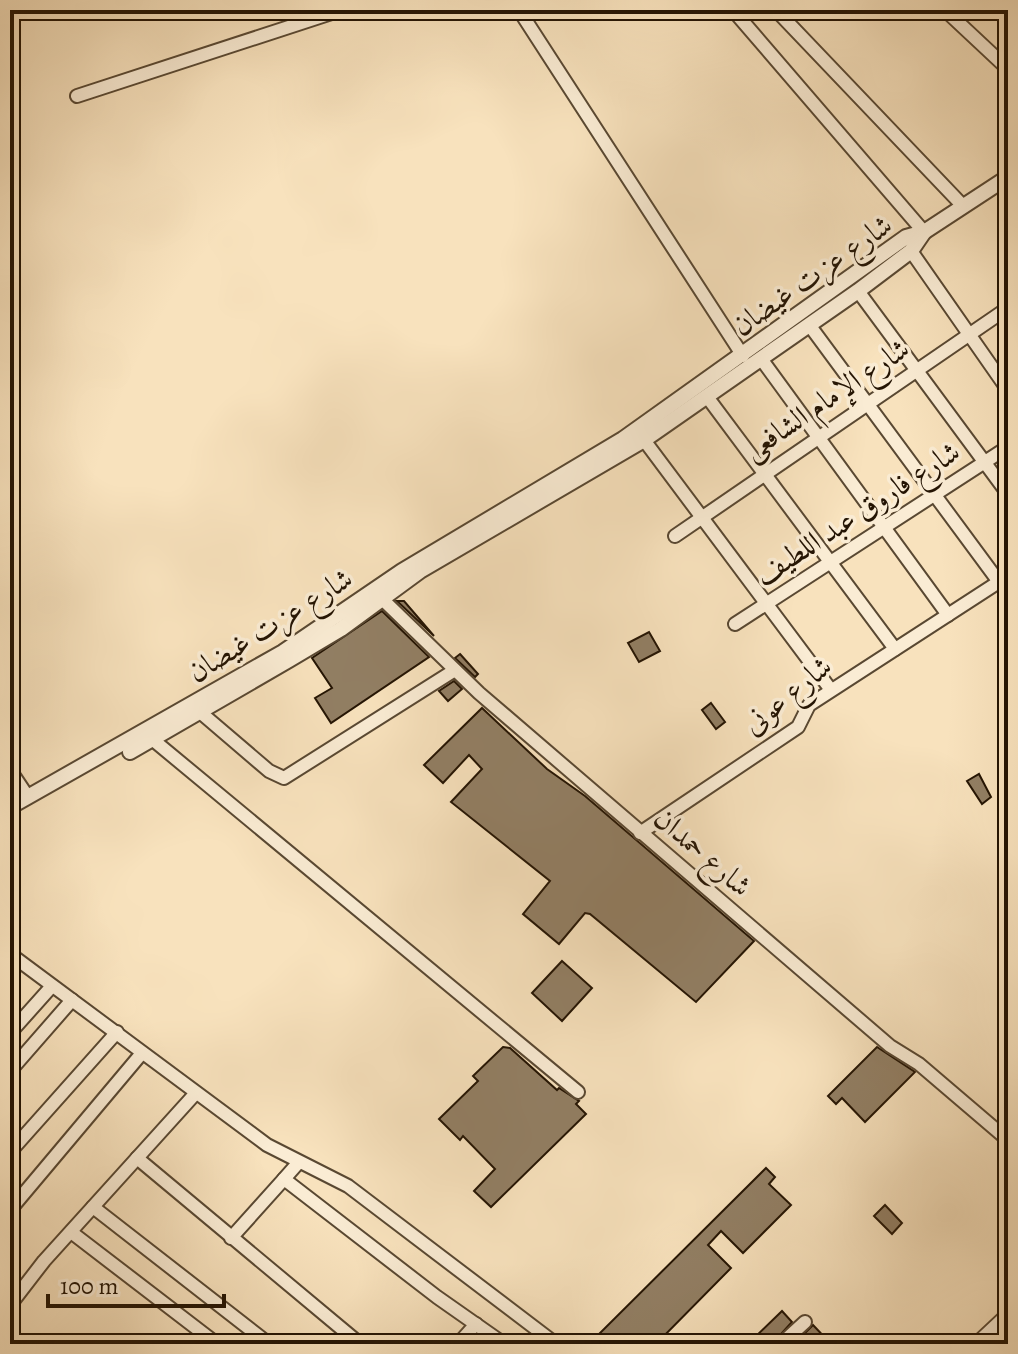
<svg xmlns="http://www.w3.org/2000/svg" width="1018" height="1354" viewBox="0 0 1018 1354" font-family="Alegreya,Amiri,serif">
<rect width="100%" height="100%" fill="#f8e2bd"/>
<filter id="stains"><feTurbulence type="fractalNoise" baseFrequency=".0025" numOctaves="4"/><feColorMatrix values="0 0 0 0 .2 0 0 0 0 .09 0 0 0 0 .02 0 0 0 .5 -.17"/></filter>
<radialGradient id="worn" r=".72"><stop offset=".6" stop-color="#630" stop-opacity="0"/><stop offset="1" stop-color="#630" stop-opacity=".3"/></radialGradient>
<g fill="#927f64" stroke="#241403" stroke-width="2">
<path d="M397 601H404L434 636Z"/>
<path d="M382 611 429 657 331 723 315 698 332 688 312 658Z"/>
<path d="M649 632 660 651 639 662 628 643Z"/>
<path d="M460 654 478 674 475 677 455 658Z"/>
<path d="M454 681 462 689 448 701 439 691Z"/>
<path d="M711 703 725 722 716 729 702 710Z"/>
<path d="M482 708 547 769 585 796 754 941 696 1002 590 914 585 913 559 944 523 914 550 881 451 802 482 769 469 755 443 783 424 765Z"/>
<path d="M979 774 991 797 982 804 967 781Z"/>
<path d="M562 961 592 988 562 1021 532 993Z"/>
<path d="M503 1047 510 1048 557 1090 559 1088 579 1101 576 1104 586 1114 491 1207 474 1191 495 1169 463 1136 460 1140 439 1119 478 1081 473 1076Z"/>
<path d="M877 1047 915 1072 865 1122 842 1098 836 1104 828 1096Z"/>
<path d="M766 1168 775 1177 769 1184 791 1205 743 1253 721 1231 708 1245 731 1268 656 1344H589Z"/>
<path d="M885 1205 902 1223 892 1234 874 1216Z"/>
<path d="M782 1311 792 1322 772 1344H748Z"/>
<path d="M813 1325 831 1344H808L801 1337Z"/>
</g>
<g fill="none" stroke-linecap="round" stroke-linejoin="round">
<g stroke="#594832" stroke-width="16">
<g id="minor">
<path d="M519 10 743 356"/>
<path d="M733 10 924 232"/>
<path d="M776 10 963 206"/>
<path d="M945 10 1008 69"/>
<path d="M77 96 341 10"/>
<path d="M911 251 1008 390"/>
<path d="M858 291 1008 494"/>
<path d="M810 326 999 582"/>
<path d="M762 360 948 615"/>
<path d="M708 398 895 649"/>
<path d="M644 440 831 690"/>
<path d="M675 536 1008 308"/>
<path d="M376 593 479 693 890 1046 919 1064 1008 1140"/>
<path d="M735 624 1008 447"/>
<path d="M200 712 269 771 284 778 455 670"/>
<path d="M146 734 578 1092"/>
<path d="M10 770 28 797"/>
<path d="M640 833 798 727 809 705 1008 576"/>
<path d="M10 954 267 1145 348 1186 556 1344"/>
<path d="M10 1033 52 986"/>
<path d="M10 1071 72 1000"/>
<path d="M10 1152 117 1032"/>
<path d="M137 1158 360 1344"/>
<path d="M299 1162 284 1179 437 1297 504 1344"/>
<path d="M93 1207 269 1344"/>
<path d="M10 1210 142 1053"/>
<path d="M71 1232 217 1344"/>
<path d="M231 1238 284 1179"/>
<path d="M10 1305 44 1261 195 1094"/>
<path d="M458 1344 476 1324"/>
<path d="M781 1344 805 1322"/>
<path d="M976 1344 1008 1314"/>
</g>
</g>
<g stroke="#594832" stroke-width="18">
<g id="tertiary">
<path d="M130 752 289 660 341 629 420 571 644 440 858 291 911 251 924 232"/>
<path d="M10 807 283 652 402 571 623 439 906 237 924 232 1008 177"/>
</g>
</g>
<use href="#minor" stroke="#faecd4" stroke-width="12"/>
<use href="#tertiary" stroke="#faecd4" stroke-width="14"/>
</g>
<g text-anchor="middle" stroke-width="7" stroke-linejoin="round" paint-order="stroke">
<g font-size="30" fill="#241403" stroke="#faecd4">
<text transform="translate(812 275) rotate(-35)" y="10">شارع عزت غيضان</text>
<text transform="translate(826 399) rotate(-34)" y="10">شارع الإمام الشافعى</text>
<text transform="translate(857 513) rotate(-33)" y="10">شارع فاروق عبد اللطيف</text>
<text transform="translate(270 625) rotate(-32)" y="10">شارع عزت غيضان</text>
<text transform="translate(787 695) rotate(-39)" y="10">شارع عونى</text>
<text transform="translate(703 852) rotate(41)" y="10">شارع حمدان</text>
</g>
</g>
<rect width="1018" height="1354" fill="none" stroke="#f8e2bd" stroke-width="40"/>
<rect x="12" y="12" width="994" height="1330" fill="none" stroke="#241403" stroke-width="4"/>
<rect x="20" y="20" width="978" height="1314" fill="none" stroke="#241403" stroke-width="2"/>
<path d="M48 1294v12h176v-12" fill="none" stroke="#241403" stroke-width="4"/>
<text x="60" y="1294" font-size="24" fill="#241403" stroke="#faecd4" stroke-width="6" paint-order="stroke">100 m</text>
<rect width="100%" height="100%" filter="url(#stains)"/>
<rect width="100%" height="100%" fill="url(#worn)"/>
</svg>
